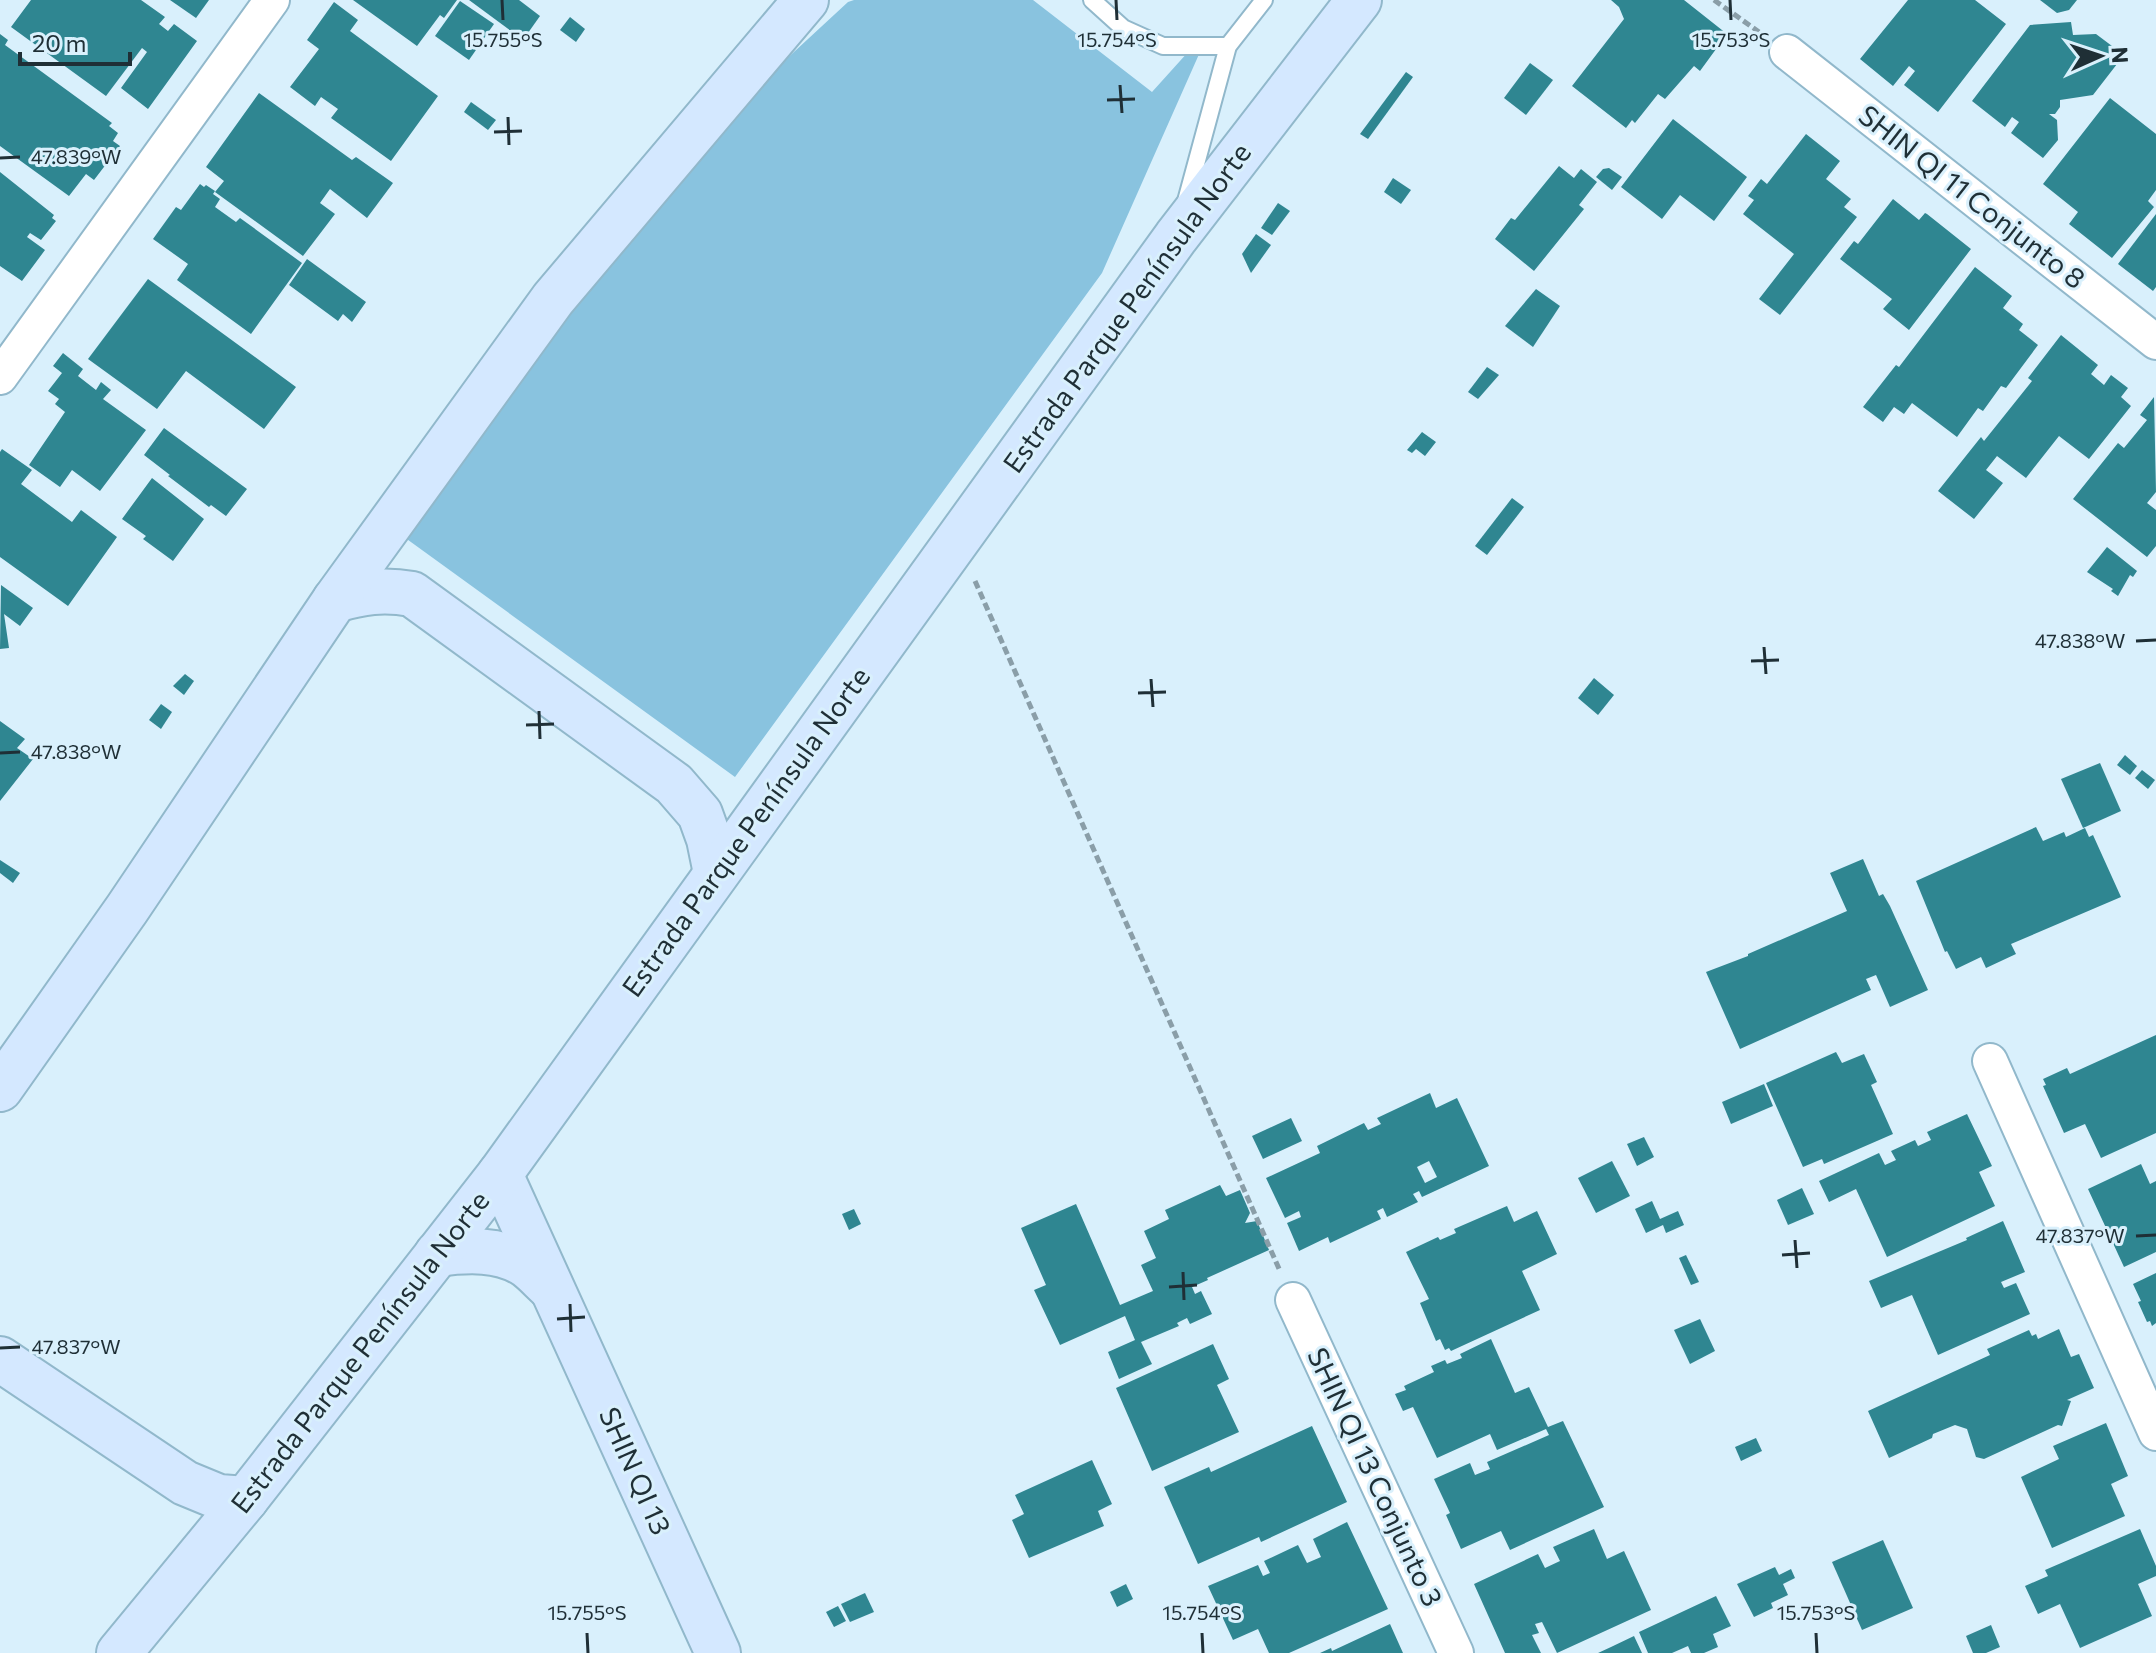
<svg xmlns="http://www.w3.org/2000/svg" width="2156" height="1653" viewBox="0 0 2156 1653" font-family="Commissioner,sans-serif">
<rect width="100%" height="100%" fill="#d9f0fc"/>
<path fill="#89c3df" d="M854 0H1033L1152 92 1189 51 1200 52 1102 273 735 777 404 537 551 327 757 86 848 2Z"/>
<g fill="#2f8691" fill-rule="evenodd">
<path d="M31 0H141L165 17 159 24 168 31 174 24 197 41 148 109 121 88 147 52 142 48 106 96 11 27Z"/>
<path d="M170 0H209L196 18Z"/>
<path d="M353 0H457L444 18 440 15 417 46Z"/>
<path d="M469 0H519L540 16 523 40Z"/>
<path d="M1611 0H1684L1727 34 1700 71 1694 66 1665 99 1658 94 1635 123 1632 120 1626 128 1572 86 1624 19 1619 7Z"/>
<path d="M1908 0H1975L2006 24 1938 112 1904 85 1915 71 1909 66 1893 86 1860 59Z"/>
<path d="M2040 0H2077L2069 10 2057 13Z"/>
<path d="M460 1 494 24 469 60 435 36Z"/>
<path d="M334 2 358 20 350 31 438 96 391 161 331 118 338 109 321 97 315 106 290 87 319 49 307 40Z"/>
<path d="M570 17 585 29 576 42 560 30Z"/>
<path d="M2071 22 2073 35 2096 34 2124 55 2093 95 2060 100V107L2055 114H2049L2057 120 2058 140 2043 158 2011 133 2019 122 2012 117 2005 127 1972 101 2030 25Z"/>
<path d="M0 34 8 40 5 45 112 123 109 126 118 133 113 141 120 146 94 180 86 174 69 196 0 146Z"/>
<path d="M1530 63 1553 80 1526 115 1504 98Z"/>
<path d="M1406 72 1413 77 1368 139 1360 134Z"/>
<path d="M259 93 352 160 356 157 393 183 367 218 330 189 320 203 335 214 303 256 215 192 224 181 206 167Z"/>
<path d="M2110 98 2156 134V190L2148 201 2154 207 2112 258 2069 224 2078 212 2043 184Z"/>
<path d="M471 102 496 120 488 130 464 112Z"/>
<path d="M1673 119 1747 177 1714 221 1680 195 1662 219 1621 187Z"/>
<path d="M1806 134 1840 161 1826 179 1851 199 1844 207 1857 217 1780 315 1759 299 1794 254 1743 214 1754 200 1748 196 1761 179 1767 184Z"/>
<path d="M1559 166 1574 178 1581 169 1597 182 1579 205 1584 209 1534 271 1495 239 1511 218 1515 220Z"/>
<path d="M1609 168 1622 177 1612 190 1596 177 1603 169Z"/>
<path d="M0 172 54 215 52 218 56 221 41 240 30 233 27 237 45 250 22 281 0 266Z"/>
<path d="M1393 178 1411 190 1401 204 1384 192Z"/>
<path d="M200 184 204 187 206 185 215 191 213 194 220 199 215 207 236 222 240 218 302 263 251 334 177 280 188 264 153 239 176 207 181 210Z"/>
<path d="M1893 199 1919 220 1925 213 1927 214 1971 249 1909 330 1883 309 1892 299 1840 259 1854 241 1858 244Z"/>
<path d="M1278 203 1290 211 1272 235 1261 228Z"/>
<path d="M2156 214V287L2153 291 2118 264Z"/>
<path d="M1256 234 1271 245 1251 273 1242 254Z"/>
<path d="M307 259 366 302 352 322 343 314 338 321 289 285Z"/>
<path d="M1975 267 2012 296 2003 308 2023 324 2019 330 2038 345 2006 388 2001 386 1983 411 1978 408 1957 437 1912 403 1904 414 1894 407 1883 422 1863 407 1896 365 1899 367Z"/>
<path d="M148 279 296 387 264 429 186 371 157 409 88 359Z"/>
<path d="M1536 289 1560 306 1533 347 1505 326Z"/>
<path d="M2061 335 2098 365 2091 374 2104 385 2111 375 2128 388 2121 397 2131 406 2089 459 2059 436 2026 478 1997 456 1986 470 2003 483 1974 519 1938 491 1981 437 1984 441 2032 381 2028 378Z"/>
<path d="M63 353 83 369 78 376 96 390 101 382 111 390 103 399 146 430 100 491 72 470 60 487 29 465 65 412 55 404 59 399 48 391 62 373 53 366Z"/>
<path d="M1487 367 1499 375 1478 399 1468 392Z"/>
<path d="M2154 397 2156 492 2147 503 2156 510V546L2147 557 2073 499 2118 443 2124 448 2147 420 2140 415Z"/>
<path d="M164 428 247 489 226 516 211 505 209 507 168 476 170 475 144 455Z"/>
<path d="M1422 432 1436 442 1425 456 1416 449 1412 453 1407 450Z"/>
<path d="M2 449 32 470 21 484 72 522 81 510 117 537 68 606 0 557V452Z"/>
<path d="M152 478 204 519 173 561 143 539 146 536 122 519Z"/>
<path d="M1512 498 1524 507 1487 555 1475 546Z"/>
<path d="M2107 547 2137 571 2133 577 2130 575 2118 596 2111 591 2113 589 2087 572Z"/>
<path d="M1 585 33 608 20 626 4 614 9 648 0 649Z"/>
<path d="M185 674 194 681 184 695 173 686Z"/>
<path d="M1594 678 1614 695 1598 715 1578 698Z"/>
<path d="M161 704 172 712 161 729 149 720Z"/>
<path d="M0 721 25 739 17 748 33 759 0 801Z"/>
<path d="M2125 755 2137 766 2130 775 2117 765Z"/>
<path d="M2100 763 2121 811 2083 828 2061 779Z"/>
<path d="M2142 770 2155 780 2148 789 2135 778Z"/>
<path d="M2036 827 2043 841 2064 832 2066 837 2085 828 2089 837 2093 835 2121 897 2011 944 2016 954 1986 968 1981 957 1956 969 1947 951 1945 952 1916 881Z"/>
<path d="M1863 859 1879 896 1883 894 1890 906 1928 990 1890 1007 1876 975 1866 979 1871 990 1740 1049 1706 972 1748 956V954L1847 911 1830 873Z"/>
<path d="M0 860 20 873 13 883 0 873Z"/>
<path d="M2156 1035V1133L2101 1158 2085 1124 2064 1133 2043 1086 2046 1085 2043 1079 2067 1068 2070 1074Z"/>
<path d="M1836 1052 1842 1063 1864 1054 1877 1082 1871 1085 1893 1134 1824 1164 1822 1159 1803 1167 1766 1083Z"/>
<path d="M1764 1084 1773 1106 1731 1124 1722 1102Z"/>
<path d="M1430 1093 1436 1108 1457 1098 1489 1166 1422 1197 1419 1191 1413 1194 1418 1202 1387 1217 1383 1208 1377 1211 1381 1219 1330 1243 1328 1237 1299 1251 1287 1223 1301 1217 1299 1211 1285 1218 1266 1178 1320 1153 1317 1146 1364 1123 1368 1130 1381 1124 1377 1118ZM1429 1161 1437 1177 1425 1183 1417 1167Z"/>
<path d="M1967 1114 1992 1166 1979 1172 1995 1206 1887 1257 1856 1189 1829 1202 1819 1181 1879 1153 1885 1165 1896 1160 1891 1151 1915 1140 1918 1146 1931 1140 1927 1132Z"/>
<path d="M1291 1118 1302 1141 1263 1159 1252 1136Z"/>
<path d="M1644 1137 1654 1157 1637 1166 1627 1144Z"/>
<path d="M1612 1161 1630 1196 1596 1213 1578 1178Z"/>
<path d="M2141 1164 2150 1184 2156 1181V1252L2124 1267 2088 1189Z"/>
<path d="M1220 1185 1226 1196 1240 1190 1250 1213 1245 1223 1257 1221 1269 1250 1207 1278 1208 1280 1192 1287 1195 1294 1201 1291 1212 1314 1190 1324 1187 1318 1177 1323 1179 1326 1141 1342 1152 1364 1119 1379 1108 1352 1135 1340 1125 1316 1060 1345 1034 1290 1046 1285 1021 1228 1076 1204 1120 1305 1153 1291 1141 1265 1156 1258 1144 1231 1169 1219 1165 1210Z"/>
<path d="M1802 1188 1814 1214 1788 1225 1777 1200Z"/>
<path d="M1652 1201 1660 1219 1678 1211 1684 1225 1666 1233 1663 1225 1646 1233 1635 1209Z"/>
<path d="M1507 1206 1514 1222 1537 1211 1557 1254 1522 1271 1540 1310 1451 1351 1449 1348 1445 1350 1440 1339 1436 1341 1420 1303 1429 1299 1406 1252 1438 1237 1440 1240 1456 1233 1454 1229Z"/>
<path d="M854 1209 861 1224 849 1230 842 1214Z"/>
<path d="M2003 1221 2025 1272 2001 1282 2004 1288 2016 1283 2030 1314 1938 1355 1912 1295 1881 1308 1869 1281 1967 1240 1966 1238Z"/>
<path d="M1686 1255 1699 1282 1691 1285 1679 1258Z"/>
<path d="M2156 1273V1323L2152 1326 2150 1321 2147 1322 2138 1302 2141 1301 2133 1284Z"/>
<path d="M1700 1319 1715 1351 1690 1364 1674 1330Z"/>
<path d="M2059 1329 2071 1357 2079 1354 2094 1388 2067 1400 2071 1401 2062 1426 2058 1425 1984 1459 1976 1457 1967 1429 1955 1425 1933 1434 1932 1438 1889 1458 1868 1411 1990 1355 1987 1349 2029 1330 2032 1336 2036 1334 2038 1339Z"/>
<path d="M1491 1339 1515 1393 1529 1387 1548 1427 1563 1421 1604 1507 1510 1550 1501 1531 1461 1549 1446 1515 1450 1513 1434 1479 1470 1463 1475 1475 1490 1469 1487 1462 1549 1435 1546 1429 1497 1450 1490 1434 1437 1458 1413 1407 1403 1411 1395 1394 1406 1390 1404 1386 1434 1372 1431 1366 1445 1360 1447 1364 1462 1358 1460 1354Z"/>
<path d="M1213 1344 1229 1379 1217 1385 1239 1432 1152 1471 1116 1388Z"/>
<path d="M2106 1423 2128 1476 2111 1484 2125 1516 2052 1548 2021 1477 2059 1459 2053 1446Z"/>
<path d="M1312 1426 1347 1502 1261 1542 1259 1537 1198 1564 1164 1487 1209 1467 1211 1472Z"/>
<path d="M1756 1438 1762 1451 1741 1461 1735 1447Z"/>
<path d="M1092 1460 1112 1504 1098 1511 1104 1526 1029 1558 1012 1520 1024 1514 1015 1495Z"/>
<path d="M1347 1522 1388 1609 1289 1653H1269L1258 1629 1233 1640 1208 1586 1258 1565 1263 1576 1270 1573 1264 1561 1298 1545 1307 1563 1321 1557 1313 1539Z"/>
<path d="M1594 1529 1607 1559 1624 1551 1651 1610 1557 1653 1542 1622 1535 1624 1539 1633 1532 1635 1541 1653H1505L1474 1584 1538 1554 1545 1568 1560 1561 1553 1547Z"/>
<path d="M2140 1529 2156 1566V1576L2138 1584 2152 1616 2080 1648 2060 1604 2038 1614 2025 1586 2048 1576 2045 1570Z"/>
<path d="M1883 1540 1913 1608 1862 1630 1832 1562Z"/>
<path d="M1775 1567 1779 1575 1791 1569 1795 1578 1783 1584 1788 1595 1771 1603 1773 1608 1754 1617 1737 1584Z"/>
<path d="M1126 1584 1133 1599 1117 1607 1110 1592Z"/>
<path d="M865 1593 874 1612 850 1622 841 1604Z"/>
<path d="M1716 1596 1731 1626 1713 1634 1718 1647 1704 1653H1691L1688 1646 1672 1653H1648L1639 1632Z"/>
<path d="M838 1606 846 1621 834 1627 826 1612Z"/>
<path d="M1390 1624 1403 1653H1320L1331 1648 1332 1651Z"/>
<path d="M1991 1625 2000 1647 1986 1653H1973L1966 1636Z"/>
<path d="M1634 1636 1642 1653H1598L1611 1647Z"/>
</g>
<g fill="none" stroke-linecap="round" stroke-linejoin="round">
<g stroke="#91b8cb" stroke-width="20">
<g id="lane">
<path d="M1092 0 1123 28 1163 46H1228"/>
<path d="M1186 201 1228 46 1264 0"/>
</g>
</g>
<g stroke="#91b8cb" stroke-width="38">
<g id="street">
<path d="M1787 52 2156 342"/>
<path d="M0 377 272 0"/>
<path d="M1990 1061 2156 1433"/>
<path d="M1293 1300 1456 1653"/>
</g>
</g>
<g stroke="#91b8cb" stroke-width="48">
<g id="secondary">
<path d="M335 600C362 592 383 589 412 594L674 784 700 814 709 839 716 873"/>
<path d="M0 1089 127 909 335 600 553 299 806 0"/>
<path d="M500 1174 718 1653"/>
<path d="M437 1254C467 1250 501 1248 527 1266 535 1272 543 1281 551 1288"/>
<path d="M0 1359 185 1483 219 1497 246 1499"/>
<path d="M119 1653 246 1499 500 1174 1176 237 1359 0"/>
</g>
</g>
<g stroke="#8a9ea8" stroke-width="5" stroke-dasharray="8 4" stroke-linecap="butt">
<path d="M1714 0 1759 32"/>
<path d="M975 581 1280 1271"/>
</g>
<use href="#lane" stroke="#fff" stroke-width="16"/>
<use href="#street" stroke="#fff" stroke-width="34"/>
<use href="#secondary" stroke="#d4e8ff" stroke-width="44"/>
</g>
<path fill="none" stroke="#1f2f36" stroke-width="3" d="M502 0 503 20M1116 0 1117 20M1730 0 1731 20M1120 85 1122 113M1107 100 1135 99M508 117 509 145M494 132 522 131M0 158 20 157M2136 641 2156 640M1764 647 1766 674M1751 661 1779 660M1151 679 1153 707M1138 693 1166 692M539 711 540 739M526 725 554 724M0 753 20 752M2136 1236 2156 1235M1795 1240 1797 1268M1782 1255 1810 1253M1183 1272 1184 1300M1169 1287 1197 1285M570 1304 571 1332M557 1319 585 1317M0 1348 20 1347M587 1633 588 1653M1202 1633 1203 1653M1816 1633 1817 1653"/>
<g text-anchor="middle" stroke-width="6" stroke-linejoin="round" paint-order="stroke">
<g font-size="28" fill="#1f2f36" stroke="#d9f0fc">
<text transform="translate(1972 197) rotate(38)" y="10">SHIN QI 11 Conjunto 8</text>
<text transform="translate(1127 308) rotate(-54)" y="10">Estrada Parque Península Norte</text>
<text transform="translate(746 832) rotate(-54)" y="10">Estrada Parque Península Norte</text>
<text transform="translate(360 1352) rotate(-52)" y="10">Estrada Parque Península Norte</text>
<text transform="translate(635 1471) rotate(66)" y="10">SHIN QI 13</text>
<text transform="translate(1375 1477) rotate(65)" y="10">SHIN QI 13 Conjunto 3</text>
</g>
</g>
<g font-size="20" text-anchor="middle" fill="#1f2f36" stroke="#d9f0fc" stroke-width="6" stroke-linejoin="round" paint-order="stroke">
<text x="503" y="47">15.755°S</text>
<text x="1117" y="47">15.754°S</text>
<text x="1731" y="47">15.753°S</text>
<text x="76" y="164">47.839°W</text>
<text x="2080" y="648">47.838°W</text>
<text x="76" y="759">47.838°W</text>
<text x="2080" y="1243">47.837°W</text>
<text x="76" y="1354">47.837°W</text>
<text x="587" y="1620">15.755°S</text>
<text x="1202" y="1620">15.754°S</text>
<text x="1816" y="1620">15.753°S</text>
</g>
<g transform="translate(2100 56) rotate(87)" stroke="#d9f0fc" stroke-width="6" paint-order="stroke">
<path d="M0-6L14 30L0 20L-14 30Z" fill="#1f2f36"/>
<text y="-12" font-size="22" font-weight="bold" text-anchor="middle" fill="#1f2f36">N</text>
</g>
<path d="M20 52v12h110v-12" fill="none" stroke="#1f2f36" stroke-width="4"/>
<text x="32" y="52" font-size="24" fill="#1f2f36" stroke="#d9f0fc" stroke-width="6" paint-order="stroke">20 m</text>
</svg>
